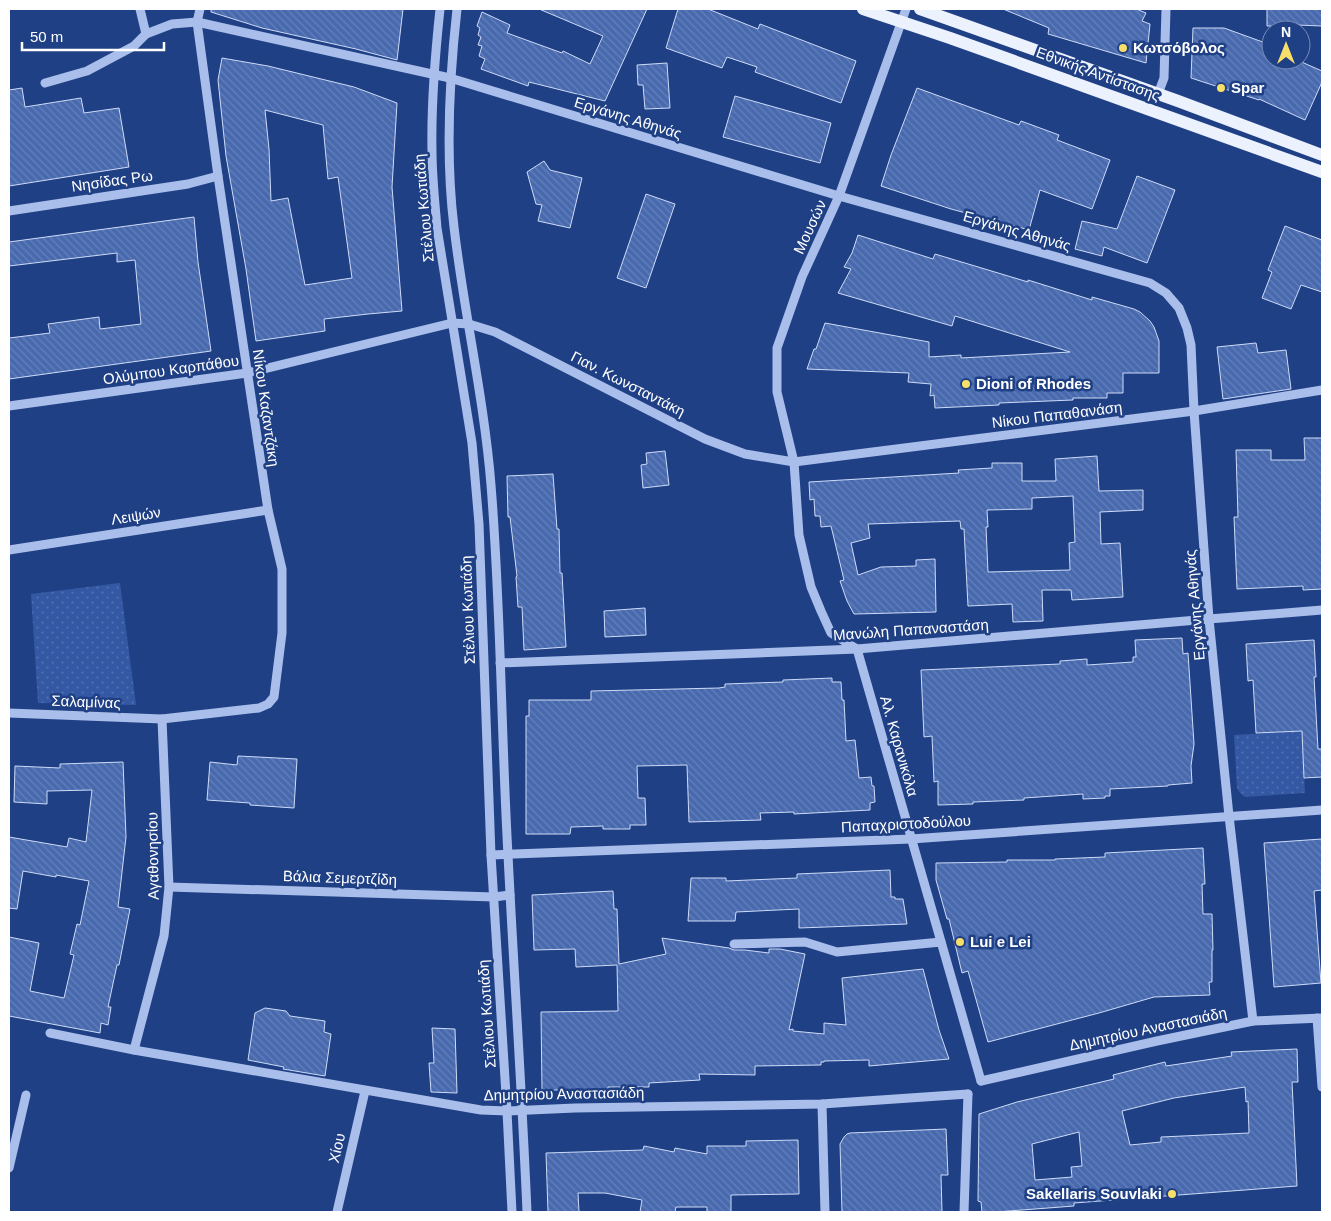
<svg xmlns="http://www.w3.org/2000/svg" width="1331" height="1221" viewBox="0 0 1331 1221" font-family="Helvetica,sans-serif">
<defs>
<pattern id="grass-dots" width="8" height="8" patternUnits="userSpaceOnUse" patternTransform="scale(1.25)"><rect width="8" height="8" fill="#3458a3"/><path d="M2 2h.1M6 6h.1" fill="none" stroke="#5271b1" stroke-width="1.8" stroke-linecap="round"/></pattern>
<pattern id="building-back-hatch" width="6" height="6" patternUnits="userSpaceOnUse" patternTransform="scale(1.25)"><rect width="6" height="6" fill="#4869ae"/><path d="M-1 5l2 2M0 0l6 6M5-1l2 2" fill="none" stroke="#6380ba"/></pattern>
</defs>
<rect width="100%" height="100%" fill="#204085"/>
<g fill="url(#grass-dots)">
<path d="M120 583 136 705 38 703 31 594Z"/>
<path d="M1302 731 1305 793 1245 797 1240 793 1237 788 1234 735Z"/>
</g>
<g fill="url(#building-back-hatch)" stroke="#cddbf7" fill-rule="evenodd">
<path d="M211 9H403L397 60 356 49 262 28 211 12Z"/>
<path d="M539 9H647L605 101 529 82 528 86 481 69 485 59 479 56 482 46 478 45 481 37 478 35 480 28 477 26 482 12 510 25 507 33 562 53 563 51 590 64 603 36Z"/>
<path d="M678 9H708L758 29 760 24 856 61 841 103 755 72 757 67 727 57 722 68 666 48Z"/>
<path d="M1003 9H1136L1146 13 1142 21 1150 24 1146 63 1048 34 1049 28Z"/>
<path d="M1267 9H1322V26L1297 25V27L1267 26Z"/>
<path d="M1193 28H1224L1271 45V60H1297L1322 71V82L1305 120 1259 99V100L1191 78Z"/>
<path d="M222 58 268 66 354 87 397 103 392 187 402 311 368 314 324 319 325 331 256 341 246 269 226 156 218 80ZM265 110 323 125 328 179 338 177 352 278 305 285 288 198 271 201 269 149Z"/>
<path d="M667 63 670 108 645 109 643 85H638L637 65Z"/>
<path d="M22 88 25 107 81 98 84 113 119 108 129 167 9 186V90Z"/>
<path d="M917 88 1019 125 1021 121 1059 135 1057 140 1110 160 1092 209 1040 190 1029 230 951 209 881 186 891 155Z"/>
<path d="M735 96 831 123 820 163 723 137Z"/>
<path d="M544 161 550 170 582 178 570 228 538 221 542 205 536 204 527 172Z"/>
<path d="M1137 176 1175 190 1147 263 1104 247 1102 256 1075 249 1082 221 1117 229Z"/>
<path d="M646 194 675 204 646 288 617 278Z"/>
<path d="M194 217 198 262 211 351 9 379V338L50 333 48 324 99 317 100 329 141 324 135 260 117 262V253L9 266V242Z"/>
<path d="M1285 226 1322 240V292L1301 285 1291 309 1262 298 1272 272 1268 270Z"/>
<path d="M858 235 933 259 935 254 1028 282V280L1092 300V297L1134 309 1140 312 1150 321 1154 327 1159 341V373H1123V393H1107V398H1073V400L999 403V405L935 408 934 395 930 396 931 384 908 382 909 373 807 369 814 349H816L825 323 929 342V357L961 355V358L1070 352 955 316 952 326 838 293 851 269 844 267 852 253Z"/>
<path d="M1256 343 1258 353 1286 350 1291 389 1223 399 1217 347Z"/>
<path d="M1304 438H1322V589L1303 590V586L1237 589 1234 517H1238L1236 450H1271V460H1305Z"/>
<path d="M665 451 669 485 643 488 641 465 647 464 646 453Z"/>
<path d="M1097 456 1099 491 1143 490V510L1100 512 1101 544 1120 543 1123 597 1072 600 1071 590H1042L1043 621 1013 622 1012 604 968 606 964 529H961L960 521 868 524 870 538 851 543 858 575 881 567 916 566V560L935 559 936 612 854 614 847 601 840 581 844 580 831 526 821 527 820 516H815L814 499 810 500 809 482 959 473 958 470 992 468V463H1022V481H1056L1055 459ZM1073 496 1075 542 1069 543 1070 570 988 572 986 527H988L987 510 1032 509V498Z"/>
<path d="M553 474 557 529H559L560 573H562L566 647 524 650 522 607H518L516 577 517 576 510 517H508L507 476Z"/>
<path d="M645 608 646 635 605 637 604 611Z"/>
<path d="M1182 638 1183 654 1188 653 1194 744 1191 766 1192 783 1168 785V786L1110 789V796H1105V798L1083 799V794L1024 798V800L973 802V804L938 805V781L934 782 932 736 924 737 921 670 1060 664V661L1087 659V665L1133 662V657H1136L1135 640Z"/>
<path d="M1314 640 1316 677H1314L1318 749H1322V777L1304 778 1302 731 1256 733 1253 680 1248 681 1246 644Z"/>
<path d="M832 678V682H841L842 700H844L846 741 855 740 859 778 871 777 872 786H874L875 802 870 803V810L794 814V812L760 813 761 820 689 822 687 765 637 766 638 798H645L646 825H630V829H603V826L571 827 570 834H526V716H529V700H591V691L719 688 725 687V684L783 682V680Z"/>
<path d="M238 756 297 759 294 808 250 805V803L207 800 210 762 237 765Z"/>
<path d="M123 762 126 837 118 907 130 909 119 965H117L108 1007H111L108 1025 101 1023 100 1033 9 1016V937L39 943 30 991 64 998 74 955 70 954 77 924 80 925 89 881 56 875V877L23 871 17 909 9 908V837L67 847 69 838 86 842 92 790 47 791V804L14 802 15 766 60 768V764Z"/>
<path d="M1322 839V890L1314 891 1321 983 1274 987 1264 843Z"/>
<path d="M1203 848 1205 884H1202L1203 914H1212L1213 950H1212V982H1209L1210 995 1154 997 1099 1013 988 1042 968 971 962 973 949 919H947L936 880V863L1007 862V860H1055V859L1105 857V853Z"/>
<path d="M890 870 891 897H895V899H903L907 924 799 928V909L736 912 735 921H688L691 878H726V881L797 878V874Z"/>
<path d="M613 891 614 909H617L619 964 666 954 662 938 729 948 734 950H745L769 953V949H780L805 954 789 1030 793 1029V1031L824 1034V1023L846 1025 842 978 923 969 939 1030 949 1059 869 1066V1060L824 1061V1062H821V1065L755 1066V1075L699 1074 700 1080 649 1083V1087H608V1090H542L541 1012 618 1011 617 965 576 967 575 949 534 950 532 895Z"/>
<path d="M265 1008 286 1011 290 1016 325 1021 324 1032 331 1034 325 1076 283 1069 284 1067 248 1060 255 1013Z"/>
<path d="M432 1028 455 1029 457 1093 431 1092 429 1063H434Z"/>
<path d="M1297 1049 1298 1082H1292L1297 1186 1074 1203V1206L996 1212H982L981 1202 978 1201 979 1114 1017 1102 1114 1079 1113 1075 1165 1062 1166 1066 1232 1056 1231 1052ZM1245 1087 1246 1102 1248 1101 1249 1133 1161 1137V1142L1130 1145 1122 1111 1174 1098ZM1079 1132 1082 1166 1071 1167 1072 1177 1035 1180 1032 1144Z"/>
<path d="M946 1129 948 1175H941L942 1212H842L840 1144 844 1137 847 1134 850 1133Z"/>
<path d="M798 1140 799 1194 731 1195V1212H707V1207H676L675 1212H640L642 1200 605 1193H578L579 1212H548L546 1153 643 1150 644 1146 674 1152 675 1148 707 1154V1146H746V1141Z"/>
</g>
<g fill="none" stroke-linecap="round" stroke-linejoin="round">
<g stroke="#a9beea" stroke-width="9">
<path d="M140 9 146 34"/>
<path d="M440 9C435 56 431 104 432 151 432 177 435 203 437 228L472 443 479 524 491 855 507 1111 512 1212"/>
<path d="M457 9C449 81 445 154 454 227 464 313 484 398 491 485 501 608 501 731 508 855 514 974 522 1093 527 1212"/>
<path d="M45 83 87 71 134 46 146 34 172 24 197 22 450 78 839 196 1150 283 1166 293 1179 308 1187 328 1191 345 1194 411 1209 619 1229 816 1253 1021"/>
<path d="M1158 94 1164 78 1166 9"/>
<path d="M9 211 188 184 218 176"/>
<path d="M9 406 247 373 452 323 469 324 495 332 705 439 745 454 794 462 1194 411 1322 390"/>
<path d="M9 550 268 510"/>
<path d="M857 649 831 633 821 611 811 587 799 535 794 462 777 392V348L802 277 839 196 906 9"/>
<path d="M857 649 981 1081"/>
<path d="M500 663 857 649 1209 619 1322 610"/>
<path d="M9 713 162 719 259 708 268 704 274 697 282 633V569L268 510 218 176 197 22 200 9"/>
<path d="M491 855 911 839 1322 810"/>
<path d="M169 887 494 897 510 895"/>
<path d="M734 944 805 942 837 952 941 942"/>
<path d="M1317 1018 1322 1087"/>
<path d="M50 1033 134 1050 481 1110 507 1111 575 1108 822 1104 968 1094"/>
<path d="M134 1050 164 936 169 887 162 719"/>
<path d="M981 1081 1157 1041 1253 1021 1322 1018"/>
<path d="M822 1104 825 1212"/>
<path d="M9 1168 26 1095"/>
<path d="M337 1212 365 1091"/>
<path d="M964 1212 968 1094"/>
</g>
<g stroke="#ecf1fe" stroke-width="12">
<path d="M863 9 950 38 1322 172"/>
<path d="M920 9 1178 101 1322 155"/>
</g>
</g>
<g fill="#f7df69" stroke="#204085" stroke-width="2">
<circle cx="1123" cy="48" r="5"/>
<circle cx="1221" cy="88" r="5"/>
<circle cx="966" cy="384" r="5"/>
<circle cx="960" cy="942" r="5"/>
<circle cx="1172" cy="1194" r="5"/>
</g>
<g text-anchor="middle" stroke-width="5" stroke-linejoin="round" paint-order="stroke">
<g font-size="15" font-weight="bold" fill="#fff" stroke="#204085" text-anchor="start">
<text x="1133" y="53">Κωτσόβολος</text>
<text x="1231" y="93">Spar</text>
<text x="976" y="389">Dioni of Rhodes</text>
<text x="970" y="947">Lui e Lei</text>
<text x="1162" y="1199" text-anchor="end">Sakellaris Souvlaki</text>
</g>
<g font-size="15" fill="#fff" stroke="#204085">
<text transform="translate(1098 74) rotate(20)" y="5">Εθνικής Αντίστασης</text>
<text transform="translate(628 118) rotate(17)" y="5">Εργάνης Αθηνάς</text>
<text transform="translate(112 181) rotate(-8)" y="5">Νησίδας Ρω</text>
<text transform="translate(424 208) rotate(-95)" y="5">Στέλιου Κωτιάδη</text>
<text transform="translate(810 227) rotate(-65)" y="5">Μουσών</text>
<text transform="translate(1017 231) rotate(16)" y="5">Εργάνης Αθηνάς</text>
<text transform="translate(171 370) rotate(-8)" y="5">Ολύμπου Καρπάθου</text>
<text transform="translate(628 384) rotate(27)" y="5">Γιαν. Κωνσταντάκη</text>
<text transform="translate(266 408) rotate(82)" y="5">Νίκου Καζαντζάκη</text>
<text transform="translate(1057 415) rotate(-7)" y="5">Νίκου Παπαθανάση</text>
<text transform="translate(136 516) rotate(-9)" y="5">Λειψών</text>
<text transform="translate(1195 605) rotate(-95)" y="5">Εργάνης Αθηνάς</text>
<text transform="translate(468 610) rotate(-92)" y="5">Στέλιου Κωτιάδη</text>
<text transform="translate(911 630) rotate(-4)" y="5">Μανώλη Παπαναστάση</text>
<text transform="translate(86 702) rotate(2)" y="5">Σαλαμίνας</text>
<text transform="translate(899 746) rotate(74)" y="5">Αλ. Καρανικόλα</text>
<text transform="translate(906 824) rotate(-3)" y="5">Παπαχριστοδούλου</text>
<text transform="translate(153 856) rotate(-91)" y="5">Αγαθονησίου</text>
<text transform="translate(340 878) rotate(2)" y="5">Βάλια Σεμερτζίδη</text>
<text transform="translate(487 1014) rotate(-94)" y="5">Στέλιου Κωτιάδη</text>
<text transform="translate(1148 1029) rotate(-12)" y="5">Δημητρίου Αναστασιάδη</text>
<text transform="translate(564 1094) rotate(-1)" y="5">Δημητρίου Αναστασιάδη</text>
<text transform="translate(337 1148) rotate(-77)" y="5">Χίου</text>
</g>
</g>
<rect width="1331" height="1221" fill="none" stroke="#ffffff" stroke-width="20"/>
<g transform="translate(1286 45)"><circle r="24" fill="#204085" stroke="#798cb6"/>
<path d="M0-4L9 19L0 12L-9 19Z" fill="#f7df69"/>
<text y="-8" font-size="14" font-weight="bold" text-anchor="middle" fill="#ffffff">N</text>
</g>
<path d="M22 42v8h142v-8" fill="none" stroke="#ffffff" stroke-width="2.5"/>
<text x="30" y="42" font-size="15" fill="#ffffff" stroke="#204085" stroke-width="4" paint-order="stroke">50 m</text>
</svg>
